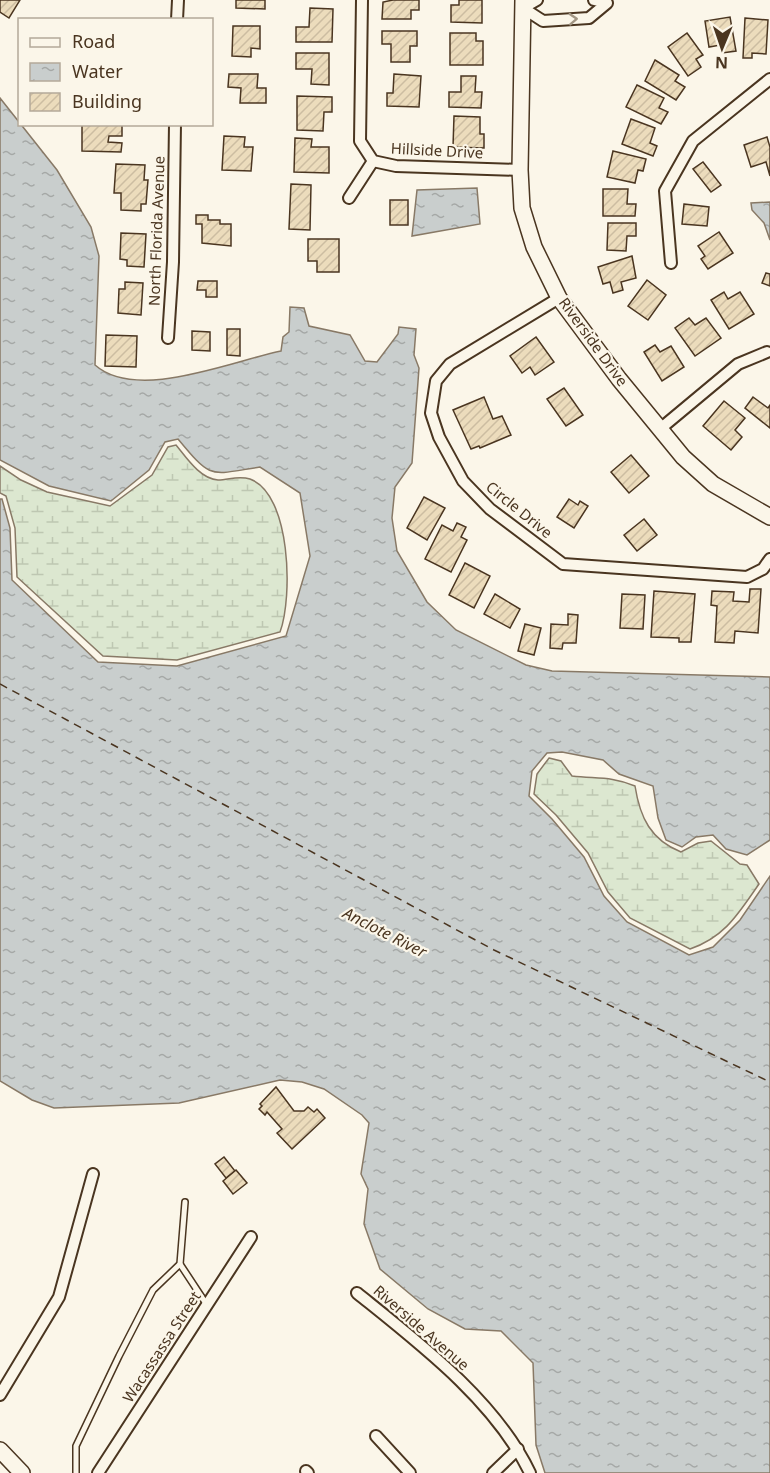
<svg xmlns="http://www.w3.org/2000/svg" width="770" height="1473" viewBox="0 0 770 1473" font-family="'Noto Sans',sans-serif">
<defs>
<pattern id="wetland-marsh" width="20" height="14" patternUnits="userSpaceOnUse" patternTransform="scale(1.5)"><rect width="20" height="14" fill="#dce7d0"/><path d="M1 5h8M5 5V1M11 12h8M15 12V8" fill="none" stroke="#bec7b2"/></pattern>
<pattern id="water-ripples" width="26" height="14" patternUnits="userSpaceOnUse" patternTransform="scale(1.5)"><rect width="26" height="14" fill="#c9cecd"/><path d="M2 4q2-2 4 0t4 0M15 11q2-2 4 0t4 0" fill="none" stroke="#a5a8a6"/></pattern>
<pattern id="building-hatch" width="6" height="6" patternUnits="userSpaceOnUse" patternTransform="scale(1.5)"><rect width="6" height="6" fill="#ecdcbc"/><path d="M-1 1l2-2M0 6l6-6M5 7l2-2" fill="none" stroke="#ccbda1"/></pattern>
</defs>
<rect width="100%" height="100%" fill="#fbf6e9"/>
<g fill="url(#wetland-marsh)" stroke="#887966" stroke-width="1.5">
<path d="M176 445C186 457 200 479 218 480 229 480 238 475 250 479 291 494 293 597 280 632L177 660 103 656 17 577 15 528 6 496 0 493V466L21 480 47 492 110 506 152 475 168 447Z"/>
<path d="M549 758 561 761 572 776C596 779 611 776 635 786 640 818 651 840 681 852L698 843 711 841 740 864 747 865 759 884C738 914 725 937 690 949L630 918 608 892 588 853 556 815 534 794 537 774Z"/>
</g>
<g fill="url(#water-ripples)" stroke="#887966" stroke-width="1.5">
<path d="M0 98 57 170 91 227 99 256 95 365C137 402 232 361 281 351L283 337 289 332 290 307 304 308 309 326 350 335 365 361 377 362 398 334 399 327 416 329 414 355 419 368 412 463 395 487 392 518 397 551 427 602 456 630 526 665 552 671 770 677V840L747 855 726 849 713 835 696 837 682 847 666 840 658 818 653 786 619 774 603 760 562 752 547 753 532 771 529 796 552 819 584 857 604 896 627 922 689 955 713 947 740 920 770 876V1473H545L536 1445 533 1363 501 1331 465 1329 428 1309 380 1269 364 1224 368 1189 361 1174 369 1123 362 1115 324 1089 302 1082 280 1080 179 1103 54 1108 32 1100 0 1081V499H2L10 528 12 580 98 662 177 666 286 636 310 556 300 493 260 467C209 475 212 480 178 439L165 442 149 470 111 501 49 486 0 460Z"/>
<path d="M477 188 480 224 412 236 417 190Z"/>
<path d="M770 202V240L764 223 752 210 751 203Z"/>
</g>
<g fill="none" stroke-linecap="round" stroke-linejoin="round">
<path stroke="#4a3520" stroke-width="1.5" stroke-dasharray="8 6" stroke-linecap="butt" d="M0 684 494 950 770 1082"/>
</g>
<g fill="url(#building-hatch)" stroke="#4a3520" stroke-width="1.5">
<path d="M0 0H20L9 18 0 12Z"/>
<path d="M236 0H265V9L236 8Z"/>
<path d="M393 0H419V10H411V19H382L383 2Z"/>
<path d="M459 0H482V23L451 22V5H459Z"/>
<path d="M310 8 333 9 332 42H296V27H309Z"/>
<path d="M730 17 736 51 722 53 720 45 709 47 705 21Z"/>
<path d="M745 18 768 20 766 54 752 53V58H743Z"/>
<path d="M233 26H260V49L251 48V57L232 56Z"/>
<path d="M382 31H417V46H410V62H391V44H382Z"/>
<path d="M450 33H476V41H483V65H450Z"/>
<path d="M687 33 703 55 696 59 701 67 688 76 668 47Z"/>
<path d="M296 53H329V85L311 84 312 69H296Z"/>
<path d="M655 60 679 75 675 81 685 87 676 100 645 81Z"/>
<path d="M229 74H258L257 88H266V103H240L241 88 228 87Z"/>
<path d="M394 74 421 76 419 107 387 106V93H393Z"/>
<path d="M461 76H476L475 92H482L481 108 449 107V92H461Z"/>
<path d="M637 85 664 98 659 108 668 112 661 124 626 107Z"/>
<path d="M297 96 332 97V112H324L323 131 297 130Z"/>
<path d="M454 116 480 117V134H484V148L453 147Z"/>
<path d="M631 119 655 128 650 143 657 146 653 156 622 144Z"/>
<path d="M82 124H122V136H109L108 142 122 143 121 152 82 151Z"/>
<path d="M224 136 245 137 244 147H253L251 171 222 170Z"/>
<path d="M767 137 770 147V176L766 162 751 167 744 145Z"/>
<path d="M295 138 312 139 311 147H329V173L294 172Z"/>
<path d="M613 151 646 159 643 171 638 170 635 183 607 177Z"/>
<path d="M703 162 721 185 711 192 693 169Z"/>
<path d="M116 164 145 165 144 180H148L146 204H141V211L121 210V193H114Z"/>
<path d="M291 184 311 185 310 230 289 229Z"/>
<path d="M603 189H628L627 204H636L635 216H603Z"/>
<rect x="390" y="200" width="18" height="25"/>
<path d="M684 204 709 207 707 226 682 224Z"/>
<path d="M196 215H208V220H220V224H231V246L202 243V224H196Z"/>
<path d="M608 223H636V236H627L626 251 607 250Z"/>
<path d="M719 232 733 253 708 269 701 259 705 256 698 246Z"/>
<path d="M121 233 146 234 144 267 127 266V260L120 259Z"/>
<path d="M308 239H339V272H317V261H308Z"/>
<path d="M632 256 636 278 621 282 623 290 613 293 610 282 603 284 598 267Z"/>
<path d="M766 273 770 274V286L762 283Z"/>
<path d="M647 280 666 295 648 320 628 306Z"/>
<path d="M198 281H217V297H206V290H197Z"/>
<path d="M125 282 143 283 141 315 118 313 119 289H125Z"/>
<path d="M724 292 728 299 740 292 754 314 729 329 711 300Z"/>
<path d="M689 318 695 325 706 318 721 338 695 356 675 328Z"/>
<path d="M227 329H240V356L227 355Z"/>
<path d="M192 331 210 332V351L192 350Z"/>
<path d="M106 335 137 336 136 367 105 366Z"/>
<path d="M536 337 554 362 535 375 530 367 522 373 510 356Z"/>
<path d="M655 345 660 352 671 346 684 367 662 381 644 352Z"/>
<path d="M564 388 583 415 566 426 547 399Z"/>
<path d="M484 397 493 419 502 416 511 435 480 448 479 446 471 449 453 410Z"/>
<path d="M753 397 768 408 770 405V428L745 408Z"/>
<path d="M724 401 745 418 735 430 742 437 731 450 703 426Z"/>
<path d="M631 455 649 476 629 493 611 472Z"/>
<path d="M424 497 445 508 427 540 407 528Z"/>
<path d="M569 499 578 505 580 501 588 506 574 528 557 517Z"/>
<path d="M644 519 657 535 637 551 624 535Z"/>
<path d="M457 523 466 527 461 537 467 540 451 572 425 559 442 525 453 531Z"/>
<path d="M465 563 490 576 474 608 449 595Z"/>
<path d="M750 589H761L758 633 735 631 734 643 715 642 717 606 711 605 712 591 734 592 733 601 749 602Z"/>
<path d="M654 591 695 594 691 642H679V638L651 637Z"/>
<path d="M495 594 520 609 510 628 484 614Z"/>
<path d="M622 594 645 595 643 629 620 628Z"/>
<path d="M568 614 578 615 576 643H563L562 649 550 648 551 624 568 625Z"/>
<path d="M525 624 541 628 534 655 518 651Z"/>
<path d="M276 1087 294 1111H304L308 1107 314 1112 317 1109 325 1118 292 1149 277 1133 282 1129 267 1112 265 1115 259 1109 262 1106 260 1104Z"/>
<path d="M224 1157 235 1171 226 1178 215 1164Z"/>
<path d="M236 1170 247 1183 233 1194 223 1181Z"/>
</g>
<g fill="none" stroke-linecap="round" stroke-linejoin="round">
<g stroke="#4a3520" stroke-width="8">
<g id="lane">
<path d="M180 1264 207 1305"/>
<path d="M76 1473V1446L119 1356 153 1290 180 1264 185 1202"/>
</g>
</g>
<g stroke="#4a3520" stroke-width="14">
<g id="street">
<path d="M362 0 360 141 373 161 396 166 520 170"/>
<path d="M537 0 523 8 543 21 589 18 607 3 594 0"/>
<path d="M177 20 178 0"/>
<path d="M349 198 373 161"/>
<path d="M671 263 665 191 693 141 770 79"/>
<path d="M559 298 450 364 436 381 431 413 439 437 463 481 490 509 563 564 747 577 763 569 770 559"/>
<path d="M168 338 173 262 175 124"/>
<path d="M660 429 738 364 767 352"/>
<path d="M357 1293C418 1342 496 1401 530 1473"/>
<path d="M0 1395 59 1297 93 1174"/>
<path d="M376 1436 410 1473"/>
<path d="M306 1471 308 1473"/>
<path d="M98 1473 251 1237"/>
<path d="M493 1473 518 1449"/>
</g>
</g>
<g stroke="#4a3520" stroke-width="18">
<g id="secondary">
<path d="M523 0 520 170 522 208 534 247 559 298 619 379 683 457 713 484 770 517"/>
<path d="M0 1450 22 1473"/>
</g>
</g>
<use href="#lane" stroke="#fbf6e9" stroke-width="5"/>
<use href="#street" stroke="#fbf6e9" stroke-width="10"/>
<use href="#secondary" stroke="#fbf6e9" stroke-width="15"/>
</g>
<defs><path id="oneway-chevron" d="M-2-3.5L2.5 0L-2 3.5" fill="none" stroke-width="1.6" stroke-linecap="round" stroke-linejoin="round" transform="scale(1.5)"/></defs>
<use stroke="#a29684" href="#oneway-chevron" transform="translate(573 19) rotate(-3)"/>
<g text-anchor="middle" stroke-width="4.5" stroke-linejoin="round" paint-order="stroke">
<g font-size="15" fill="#4a3520" stroke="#fbf6e9">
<text transform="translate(437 151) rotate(3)" y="5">Hillside Drive</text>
<text transform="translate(157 231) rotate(-88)" y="5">North Florida Avenue</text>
<text transform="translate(593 342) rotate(54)" y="5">Riverside Drive</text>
<text transform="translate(519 510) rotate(39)" y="5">Circle Drive</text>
<text transform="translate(421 1328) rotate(41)" y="5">Riverside Avenue</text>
<text transform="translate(162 1347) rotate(-57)" y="5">Wacassassa Street</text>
</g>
<g font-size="16" font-style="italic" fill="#4a3520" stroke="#fbf6e9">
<text transform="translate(385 932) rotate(27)" y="6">Anclote River</text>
</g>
</g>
<rect x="18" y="18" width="195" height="108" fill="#fbf6e9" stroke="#b4a999" stroke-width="1.5"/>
<rect x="30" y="38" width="30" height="9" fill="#fbf6e9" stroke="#b4a999" stroke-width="1.5"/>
<text x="72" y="48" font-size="18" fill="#4a3520">Road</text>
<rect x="30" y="63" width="30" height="18" fill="url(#water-ripples)" stroke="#b4a999" stroke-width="1.5"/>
<text x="72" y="78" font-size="18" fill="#4a3520">Water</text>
<rect x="30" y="93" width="30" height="18" fill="url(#building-hatch)" stroke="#b4a999" stroke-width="1.5"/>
<text x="72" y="108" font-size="18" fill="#4a3520">Building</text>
<g transform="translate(722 48) rotate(182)" stroke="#fbf6e9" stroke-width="4.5" paint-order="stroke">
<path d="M0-4.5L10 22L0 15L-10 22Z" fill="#4a3520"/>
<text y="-9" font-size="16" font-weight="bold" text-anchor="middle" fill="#4a3520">N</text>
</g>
</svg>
